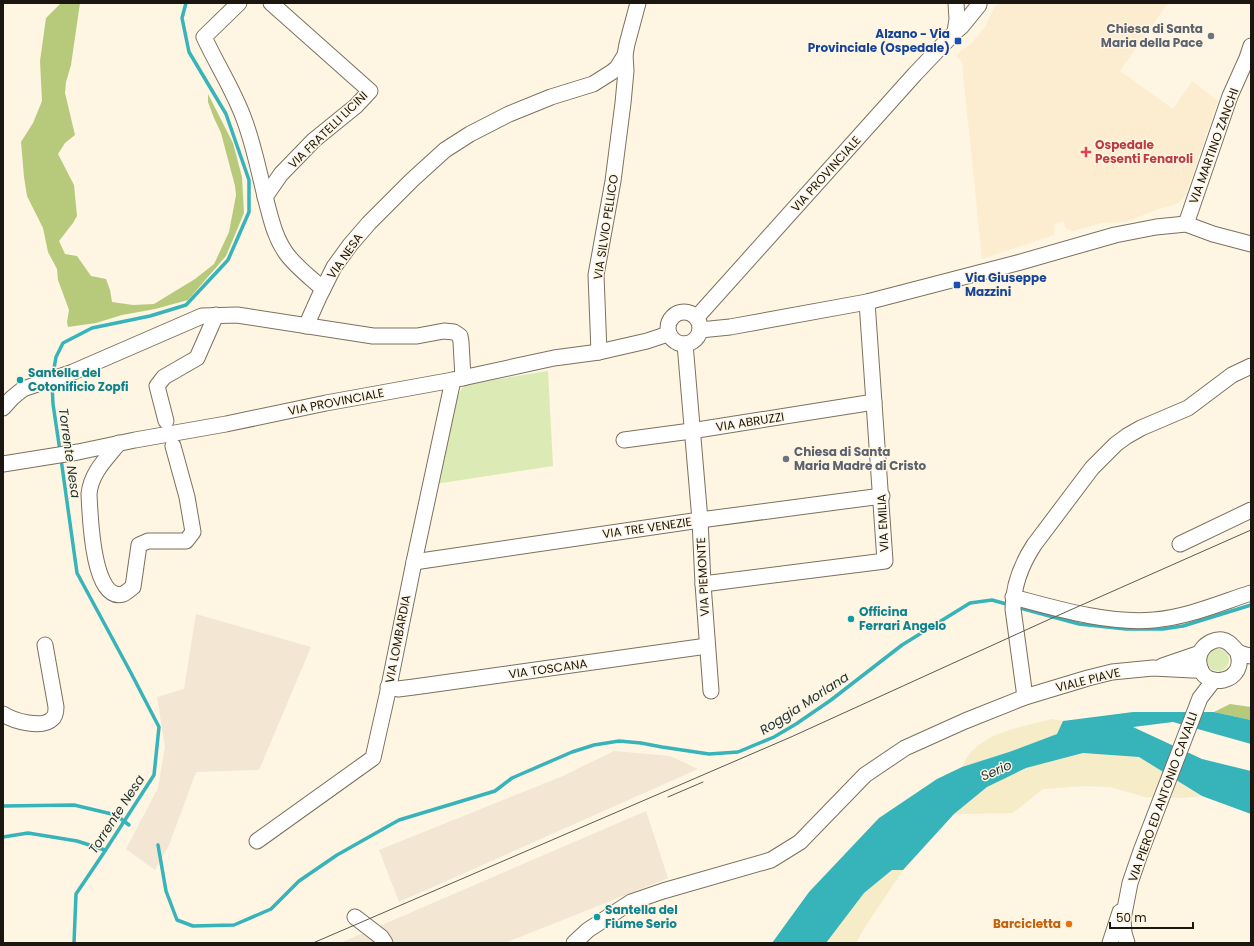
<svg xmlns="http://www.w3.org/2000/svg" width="1254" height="946" viewBox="0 0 1254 946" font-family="Poppins,sans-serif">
<rect width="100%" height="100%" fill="#fef5e3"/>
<g fill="#f3e6d2">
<path d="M196 614 311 647 259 770 196 772 169 845 155 870 126 849 158 788 165 747 157 697 184 689Z"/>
<path d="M614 751 670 756 698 769 399 902 379 850 563 776Z"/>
<path d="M646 811 668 878 505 943H340Z"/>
</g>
<path fill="#fcedd0" d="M998 3H1168L1120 71 1173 109 1192 81 1218 101 1186 194 1179 203 1159 209 1126 222 1102 223 1072 231 1066 228 1063 221 1055 223 1054 235 982 259 962 63 956 55 973 42 985 27 994 8Z"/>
<g fill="#dceab5">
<path d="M548 371 553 466 435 484 456 399 462 388 469 384Z"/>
<circle cx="1218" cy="660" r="11"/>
</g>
<g fill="#b7ca7b">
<path d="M61 3H80L71 65 66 82 65 93 75 135 65 143 58 154 74 185 77 216 73 223 59 241 65 254 77 256 91 276 106 279 110 290 112 302 133 305 154 304 195 279 214 264 229 232 236 195 235 186 221 133 214 118 208 102V94L233 143 242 177 244 213 226 256 188 300 155 309 122 315 96 323 68 327 67 322 69 310 58 280 57 269 48 252 43 228 27 196 24 177 21 142 33 123 42 101 40 61 46 18Z"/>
<path d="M1230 704 1251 707V720L1214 712Z"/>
</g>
<g fill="#f6ecc7">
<path d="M1052 719 1063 721 1057 734 1009 752 962 767C965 761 969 753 974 749 994 730 1026 726 1052 719Z"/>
<path d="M1083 753 1139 757 1202 796 1183 798 1145 797 1110 787 1084 786 1043 789 1013 813 954 814 987 787 1026 768Z"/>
<path d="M892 870H903L865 927 856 943H826L864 893Z"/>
</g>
<path fill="#37b3ba" d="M1133 712H1214L1251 720V744L1173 722 1133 727 1202 759 1251 771V814L1202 796 1139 757 1083 753 1026 768 987 787 954 814 903 870H892L864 893 826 943H772L809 892 879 818 937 779 962 767 1009 752 1057 734 1063 721Z"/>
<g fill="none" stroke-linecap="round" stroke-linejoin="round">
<g stroke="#37b3ba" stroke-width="3.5">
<path d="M53 374 56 357 63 343 92 328 150 316 186 305 228 260 249 212V180L226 114 189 52 182 18 186 3"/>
<path d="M52 384 53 404 60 451"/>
<path d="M61 459 77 573 131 673 159 727 154 775 103 854 76 894 74 943"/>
<path d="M1016 607 1079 624 1126 629H1163L1183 626 1251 605"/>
<path d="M3 806 74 805 116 815 129 825"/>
<path d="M3 837 28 833 77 841 105 850"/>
<path d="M158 845 166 891 177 920 193 926 234 925 271 909 299 881 337 855 399 820 495 791 512 778 572 752 594 745 619 741 641 743 662 747 709 754 738 752 774 737 796 724 831 700 902 645 970 603 992 600 1010 605"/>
</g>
<g stroke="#7b715e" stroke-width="17">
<g id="minor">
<path d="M239 3 204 37C217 65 234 91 244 119 255 148 260 178 268 208 272 223 276 239 286 253 295 266 311 278 323 289"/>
<path d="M955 32 957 19 956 3"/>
<path d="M265 197 281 174 314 140 356 106 370 91 271 3"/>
<path d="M1186 224 1230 96 1247 58 1251 46"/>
<circle cx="684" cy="328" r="16"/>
<path d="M697 317 915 74 955 32 962 26 979 5"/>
<path d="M306 326 319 297 334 267 350 245 369 223 412 180 445 150 470 134 509 114 551 97 593 84 612 72 617 68 625 55 627 44 638 3"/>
<path d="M700 330 730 327 867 302 1017 263 1115 235 1156 227 1186 224 1213 234 1251 244"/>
<path d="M685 344 700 520 703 584 711 691"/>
<path d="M599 352 596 275 613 181 623 103 626 71 625 55"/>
<path d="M3 408 12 398 23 389 73 372 202 316 237 315 373 336H417L444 331 454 332 460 336 461 342 463 378"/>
<path d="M166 421 157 386 164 377 197 358 216 315"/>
<path d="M624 440 691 431 874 402"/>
<path d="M119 443C106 459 91 473 89 494 90 512 92 603 123 594 126 593 130 589 133 587L139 545 148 541H186L193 532 187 497 173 446"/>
<path d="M3 464 78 452 135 440 226 424 326 403 453 380 554 358 599 352 647 341 668 334"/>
<path d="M1180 544 1251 510"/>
<path d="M414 562 700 520 882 496"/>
<path d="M703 584 885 561 867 302"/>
<path d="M1013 597C1058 609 1108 624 1154 620 1188 617 1220 603 1251 593"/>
<path d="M1237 651C1250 683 1201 692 1199 663 1198 658 1199 653 1203 648 1207 643 1215 639 1222 640 1229 641 1232 646 1237 651 1240 654 1246 655 1251 656"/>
<path d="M1162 666 1200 653"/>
<path d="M388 687 398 689 414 687 707 646"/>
<path d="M1025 697 1013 609C1013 585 1021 565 1034 545L1092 468 1116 444 1127 436 1141 428 1188 408 1232 375 1251 366"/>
<path d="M3 714C13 721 42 729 52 719 56 716 56 711 56 707L45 645"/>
<path d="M257 841 373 758 388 691 414 562 453 380"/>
<path d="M355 917 381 937 385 943"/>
<path d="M574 943 588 930 631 902 663 891 771 860 800 842 865 775 905 748 965 721 1025 697 1088 678 1112 672 1153 668 1192 670H1201"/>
<path d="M1110 943 1120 912"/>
<path d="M1127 943 1124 933 1123 919 1130 883 1141 851 1200 698 1214 680"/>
</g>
</g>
<use href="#minor" stroke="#fff" stroke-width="15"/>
<g stroke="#5f5a50" stroke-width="1">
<path d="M668 797 703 782"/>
<path d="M313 943 791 737 1050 619 1251 530"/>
</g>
</g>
<g fill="#6b7280" stroke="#fef5e3" stroke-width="1.5">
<circle cx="1211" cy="36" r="4"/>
<circle cx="786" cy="459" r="4"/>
</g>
<g fill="#1a4fb4" stroke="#fef5e3" stroke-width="1.5">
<rect x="954" y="37" width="8" height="8" rx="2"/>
<rect x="953" y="281" width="8" height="8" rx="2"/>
</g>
<path fill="#e0444e" stroke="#fef5e3" stroke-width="1.5" d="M1084 146h4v4h4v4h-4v4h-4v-4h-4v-4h4z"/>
<g fill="#0f9aa8" stroke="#fef5e3" stroke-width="1.5">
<circle cx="20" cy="380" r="4"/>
<circle cx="851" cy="619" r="4"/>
<circle cx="597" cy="917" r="4"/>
</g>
<circle fill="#e8710a" stroke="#fef5e3" stroke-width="1.5" cx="1069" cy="924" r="4"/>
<g text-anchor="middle" stroke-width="3" stroke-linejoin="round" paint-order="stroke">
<g font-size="12" font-weight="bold" fill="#5b616d" stroke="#fef5e3" text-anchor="end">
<text x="1203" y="33">Chiesa di Santa<tspan x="1203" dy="14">Maria della Pace</tspan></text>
<text x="794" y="456" text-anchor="start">Chiesa di Santa<tspan x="794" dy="14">Maria Madre di Cristo</tspan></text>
</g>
<g font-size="12" font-weight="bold" fill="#164399" stroke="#fef5e3" text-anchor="end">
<text x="950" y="38">Alzano - Via<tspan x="950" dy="14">Provinciale (Ospedale)</tspan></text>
<text x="965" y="282" text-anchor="start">Via Giuseppe<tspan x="965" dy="14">Mazzini</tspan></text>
</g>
<g font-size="12" fill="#1b1710" stroke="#fef5e3">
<text transform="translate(328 130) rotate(-44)" y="4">VIA FRATELLI LICINI</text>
<text transform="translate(1214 146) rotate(-70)" y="4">VIA MARTINO ZANCHI</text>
<text transform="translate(826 174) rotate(-48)" y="4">VIA PROVINCIALE</text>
<text transform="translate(606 227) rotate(-81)" y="4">VIA SILVIO PELLICO</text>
<text transform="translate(345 256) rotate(-55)" y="4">VIA NESA</text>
<text transform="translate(336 402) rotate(-11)" y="4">VIA PROVINCIALE</text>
<text transform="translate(750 422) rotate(-9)" y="4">VIA ABRUZZI</text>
<text transform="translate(883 523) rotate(-93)" y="4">VIA EMILIA</text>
<text transform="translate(647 528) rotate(-8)" y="4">VIA TRE VENEZIE</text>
<text transform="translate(703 577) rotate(-93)" y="4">VIA PIEMONTE</text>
<text transform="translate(398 639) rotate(-79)" y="4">VIA LOMBARDIA</text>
<text transform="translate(548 669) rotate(-8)" y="4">VIA TOSCANA</text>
<text transform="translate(1088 680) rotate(-14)" y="4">VIALE PIAVE</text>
<text transform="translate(1163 797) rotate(-70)" y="4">VIA PIERO ED ANTONIO CAVALLI</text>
</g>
<g font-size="12" font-weight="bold" fill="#be3a42" stroke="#fef5e3" text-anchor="start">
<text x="1095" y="149">Ospedale<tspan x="1095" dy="14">Pesenti Fenaroli</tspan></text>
</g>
<g font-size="12" font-weight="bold" fill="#0d838f" stroke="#fef5e3" text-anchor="start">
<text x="28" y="377">Santella del<tspan x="28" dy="14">Cotonificio Zopfi</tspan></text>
<text x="859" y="616">Officina<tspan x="859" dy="14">Ferrari Angelo</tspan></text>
<text x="605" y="914">Santella del<tspan x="605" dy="14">Fiume Serio</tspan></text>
</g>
<g font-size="12" font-weight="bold" fill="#c56008" stroke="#fef5e3" text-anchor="end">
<text x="1061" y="928">Barcicletta</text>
</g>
<g font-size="13" font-style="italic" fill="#1c3133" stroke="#fef5e3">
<text transform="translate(70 453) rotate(82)" y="5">Torrente Nesa</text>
<text transform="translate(804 703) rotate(-33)" y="5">Roggia Morlana</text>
<text transform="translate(996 770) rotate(-23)" y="5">Serio</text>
<text transform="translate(116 814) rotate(-57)" y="5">Torrente Nesa</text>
</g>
</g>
<rect width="1254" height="946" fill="none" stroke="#1b1710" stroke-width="8"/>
<path d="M1110 922v6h83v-6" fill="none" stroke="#1b1710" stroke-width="2"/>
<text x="1116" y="922" font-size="12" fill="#1b1710" stroke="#fef5e3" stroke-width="3" paint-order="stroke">50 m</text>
</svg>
